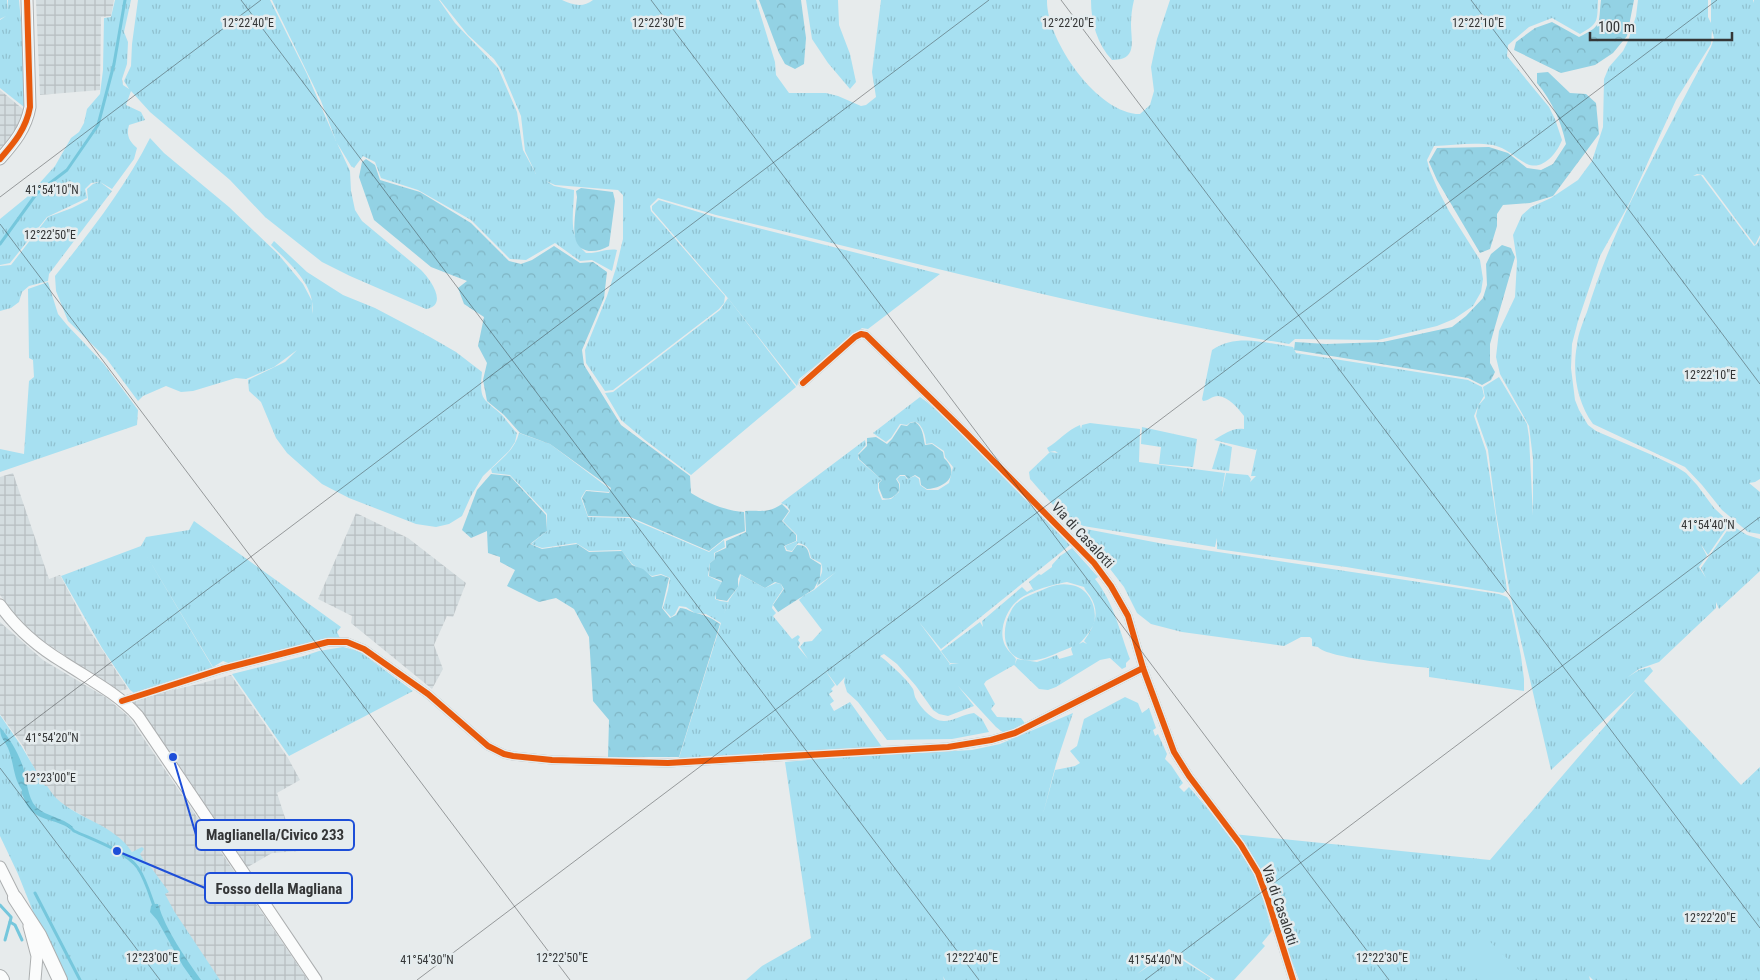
<svg xmlns="http://www.w3.org/2000/svg" width="1760" height="980" viewBox="0 0 1760 980" font-family="'Roboto Condensed',sans-serif">
<defs>
<pattern id="industrial-grid" width="8" height="8" patternUnits="userSpaceOnUse" patternTransform="scale(1.25)"><rect width="8" height="8" fill="#d4dde0"/><path d="M0 4h8M4 0v8" fill="none" stroke="#b7bec1"/></pattern>
<pattern id="grass-tufts" width="24" height="20" patternUnits="userSpaceOnUse" patternTransform="scale(1.25)"><rect width="24" height="20" fill="#a7e0f1"/><path d="M3 7l-1-3M5 7V3M7 7l1-3M15 17l-1-3M17 17v-4M19 17l1-3" fill="none" stroke="#90c1cf"/></pattern>
<pattern id="forest-crowns" width="20" height="18" patternUnits="userSpaceOnUse" patternTransform="scale(1.25)"><rect width="20" height="18" fill="#93d2e4"/><path d="M2 6a3 3 0 1 1 6 0M12 15a3 3 0 1 1 6 0" fill="none" stroke="#7fb5c4"/></pattern>
<pattern id="water-ripples" width="26" height="14" patternUnits="userSpaceOnUse" patternTransform="scale(1.25)"><rect width="26" height="14" fill="#76c7dc"/><path d="M2 4q2-2 4 0t4 0M15 11q2-2 4 0t4 0" fill="none" stroke="#62a2b3"/></pattern>
</defs>
<rect width="100%" height="100%" fill="#e7ebec"/>
<g fill="url(#industrial-grid)">
<path d="M36 0H114L111 16 101 17 100 90 40 95Z"/>
<path d="M0 90 24 110 19 131 0 154Z"/>
<path d="M13 473 49 579 60 575 88 628 128 689 118 691 37 637 14 614 0 595V477Z"/>
<path d="M356 513 408 538 466 583 453 617 447 616 434 645 443 669 432 689 351 623 352 616 318 599Z"/>
<path d="M0 622 43 660 107 698 129 717 308 980H214L141 857 131 851 106 829 60 803 44 789 23 746 0 714Z"/>
<path d="M231 675 288 758 300 780 277 793 290 833 331 827 329 842 301 851 272 853 246 868 133 703 132 699 199 684Z"/>
</g>
<g fill="url(#grass-tufts)" fill-rule="evenodd">
<path d="M0 0H7V11L8 0H19L25 64 24 107 0 88V20L6 16 0 19Z"/>
<path d="M115 0H131L124 32 128 42 127 64 122 79 123 85 129 89 124 81 131 66 132 44 138 0H270L307 74 336 141 321 101 272 0H439L455 23 498 68 517 112 523 150 536 174 525 151 521 116 502 71 494 59 468 35 440 0H562C573 5 583 8 593 0H756L775 62 776 75 789 93H826L838 96 861 106 866 105 876 97 872 72 881 0H1047C1046 39 1097 114 1140 114L1150 105 1154 91 1151 67 1157 39 1170 0H1598C1597 22 1599 23 1580 34L1552 18 1529 27 1508 45 1507 56 1549 107 1555 119 1562 140C1557 153 1543 171 1527 164 1515 158 1507 148 1493 145 1474 142 1453 145 1434 146L1427 160 1430 171 1439 192 1449 211 1480 260 1483 279 1481 292 1473 306 1454 319 1437 326 1378 340 1295 339 1289 344C1096 312 907 260 716 215L658 198 650 206 651 211 725 296 724 303 719 309 613 390 605 391 586 363 585 350 607 296 616 268 623 239V195L618 190 555 185 546 181 554 186 574 190C574 213 567 236 586 253 597 254 607 248 617 250L612 271 592 260 580 261 555 243 526 260 510 259 471 220 418 190 381 178 375 162 363 156 354 168 351 166 337 143 350 171 351 191 355 210 362 221 421 270C430 279 449 305 426 309L350 276 322 262 265 217 230 180 150 112 131 91 126 105 141 112 145 120 129 125C126 135 129 141 137 148L134 159 112 189 100 182 112 191 49 274 48 281 29 286 22 292 19 302 11 308 0 311V266L11 265 48 217 72 208 88 200 87 189 93 184 99 182 91 183 85 189 87 198 47 217 10 263 0 265V219L27 197 55 166 71 138 79 132 84 123 87 109 100 94 103 70 104 18 111 17Z"/>
<path d="M806 0H838L839 25 850 54 856 82 850 89 828 63 812 39Z"/>
<path d="M1091 0H1134C1132 8 1131 16 1131 24 1131 42 1138 60 1112 60 1097 44 1091 22 1091 0Z"/>
<path d="M1638 0H1708V17L1711 23V0H1753V3L1754 0H1760V235L1755 245 1703 175 1697 174 1693 176 1701 175 1754 246 1757 244 1760 238V479L1755 482 1749 483 1760 492V534L1748 532 1722 510 1702 485 1685 467 1593 424C1577 402 1572 372 1577 345 1578 334 1583 322 1587 312 1599 273 1614 236 1632 199 1658 148 1684 97 1711 47L1714 38 1712 30 1711 44 1676 100 1629 204 1600 256 1578 321 1572 344 1571 368 1575 400 1579 410 1588 425 1596 431 1652 455 1675 466 1686 473 1697 485 1714 508 1730 523 1708 555 1700 543 1707 556 1699 567 1706 578 1701 568 1731 525 1747 535 1760 539V571L1719 609 1716 602V608L1659 662 1639 669 1628 677 1639 670 1650 667 1653 671 1644 681 1741 785 1760 767V980H1593L1589 976 1590 980H1299L1265 891 1233 834 1490 860 1636 690 1551 770 1510 594 1496 513 1488 450 1476 416 1478 406 1474 416 1486 451 1507 590 1503 593 1346 567 1217 549V538L1215 547 1083 526C1079 523 1076 524 1072 522 1061 515 1039 489 1030 479L1029 472 1050 452 1058 453 1055 451 1049 452 1047 448C1059 441 1067 430 1080 425L1081 429 1082 425 1090 423 1140 429 1139 462 1225 473 1221 498 1226 473 1248 475 1251 479 1250 482 1256 476H1251L1257 448 1256 450 1214 440C1224 434 1233 427 1244 429V416C1238 408 1229 397 1218 396 1212 396 1208 401 1203 401L1202 399 1212 350C1237 333 1265 343 1293 347L1296 353 1468 380 1482 387 1484 396 1478 406 1485 398 1483 387 1499 377 1527 424 1529 437 1533 516V459L1529 426 1500 374 1496 357 1499 331 1515 297 1517 261 1513 235 1522 215 1531 207 1551 198 1578 180 1592 161 1603 127 1604 79 1609 67 1623 51 1628 41 1636 16Z"/>
<path d="M150 138 164 153 229 207 278 254 303 284 312 301V314C317 286 289 263 271 245L274 241 307 272 343 295 375 308 430 337 456 352 482 372C479 401 483 398 502 415 507 421 512 428 517 433L515 442 509 451 483 476 471 496 462 516 449 524 436 527 416 524 349 498 322 484 287 453 276 438 261 402 249 391 248 380 285 362 297 350 274 367 246 379 236 378 193 391 181 392 166 386 143 396 138 401 106 358 68 321 56 291 55 276C90 232 125 188 150 138Z"/>
<path d="M659 200 715 217 940 274 868 329 862 328 799 379 797 386 727 297 652 210V206Z"/>
<path d="M48 282 58 314 67 325 104 364 138 410 137 425 0 472V449L24 454 29 381 34 377 33 360 29 358 28 289Z"/>
<path d="M728 298 796 387 691 475 645 440 621 420 605 393 613 392 720 310Z"/>
<path d="M920 397 927 402 950 423 1070 545 941 649 919 622 950 664 949 665 951 664H959L950 663 941 651 980 622 983 627 982 621 1022 587 1027 592 1032 589 1034 591 1029 582 1039 574 1041 575 1052 567V565L1060 556 1072 548 1098 577 1095 579C1114 603 1120 632 1130 659L1126 663V667L1122 669 1110 658 1100 660 1056 687 1048 690 1039 689 1014 665 986 681 984 684 995 704 991 709 997 717 1021 718 1027 726 1005 734 996 727 958 686 974 706 948 716 939 714 933 710 916 686 897 664 884 654 880 656C889 663 908 680 913 689 914 691 914 694 915 697 920 707 932 721 944 721 954 721 963 714 974 713L982 719 989 732 952 739 887 740 858 702 847 692 844 682 845 677 837 686 825 670 835 685 831 689 833 691 829 694 834 701 830 704 834 711 850 702 882 747 763 755 679 758 721 623 706 614 695 613 686 607 679 606 675 614 671 617 663 608 668 590 670 578 661 574 652 576 632 564 621 550 589 551 576 543 542 548 531 544 547 531V514L510 475 492 473 491 469C503 458 515 449 519 433L550 444 610 489 609 492 586 490 581 498 588 517 629 518 709 552 724 540 725 547 714 553 715 559 710 563 708 576 721 582C720 588 716 592 715 599L720 601 728 602 724 614 729 600 738 587 741 575 765 588 776 583 781 584 783 589 773 604 772 608 776 613 773 616 792 639 798 635 800 637 798 640 800 643 798 647 808 659 800 647 804 642 812 641 822 630 799 600 803 596 814 590 836 572 817 586C818 576 825 575 821 563L811 558C809 549 808 545 798 543L792 551 787 550 785 546 797 541V535L783 521 790 511 787 506 781 503 865 440 866 445 858 454V459L882 480 878 483V490L882 500 891 499 899 492 900 484 897 479 900 476H905L907 479 915 476 919 479 920 485 927 490H938L949 483 953 467 945 457 944 451 932 443 926 444C926 434 919 414 907 425L900 424 891 438 886 442 873 433ZM1067 582 1084 587C1085 590 1088 593 1090 596 1101 613 1094 627 1084 641L1087 644 1083 642 1079 644C1085 638 1091 631 1094 623 1098 607 1088 587 1071 585 1058 582 1047 588 1035 593 1025 597 1016 601 1011 611 998 634 1005 665 1036 660 1049 658 1060 651 1072 647L1071 649 1073 655 1059 659 1057 655 1037 662 1017 659 1015 664 1016 659C1012 654 1006 649 1004 643 999 630 1006 611 1016 602 1027 591 1052 585 1067 582Z"/>
<path d="M1142 427 1197 439 1193 467 1159 464 1161 447 1141 444Z"/>
<path d="M1220 443 1232 447 1229 471 1212 469Z"/>
<path d="M194 521 341 627 337 632 340 638 233 665 223 661 213 667 145 553 213 668 137 695 130 690 102 648 61 576 141 546 146 537 189 530Z"/>
<path d="M1086 529 1164 544 1499 594 1507 597 1510 601 1521 656 1524 679V691L1429 677V668C1411 666 1326 658 1318 647L1312 646V639L1310 637H1301L1284 646 1182 632 1151 624 1137 613 1124 587 1087 539 1082 530Z"/>
<path d="M343 647 359 651 413 691 289 756 232 674 304 656 319 651Z"/>
<path d="M1125 697 1138 703 1142 713 1149 708 1156 728 1153 730 1155 736 1158 734 1167 754 1165 759 1171 765 1183 783 1179 787 1184 792 1189 787C1213 815 1239 844 1256 878 1263 895 1267 913 1272 931L1262 943 1265 946 1234 980H1215L1169 949 1137 974 1169 952 1211 978 1209 980H945L943 976 944 980H746L762 966 811 938 785 762 841 757 972 750 1000 744 1073 713 1056 764 1043 814 1055 770 1075 766 1080 763 1070 751 1077 746 1084 719Z"/>
<path d="M0 715 22 747 45 786H47C50 790 53 795 56 798 78 819 115 825 132 852L142 847 144 849 140 854 144 861 147 862 169 892 165 894 174 911 220 980H66L34 914 18 874 0 836Z"/>
</g>
<g fill="url(#forest-crowns)">
<path d="M759 0H801L806 38 804 64 795 69 785 64 779 53Z"/>
<path d="M1601 0H1634L1627 36 1613 53 1595 65 1561 73 1514 50 1516 42 1535 28 1552 22 1579 37C1603 25 1598 25 1601 0Z"/>
<path d="M1548 72 1570 93 1586 94 1596 103 1599 134 1553 196 1530 203 1503 205 1497 214V226L1490 249 1480 253 1437 180 1429 162 1437 148 1489 147 1508 153 1527 168 1541 170 1553 164 1566 144C1561 121 1552 101 1537 83V73Z"/>
<path d="M366 159 375 165 380 180 420 192 471 223 509 261 521 264 532 260 554 246 580 263 593 262 607 272 604 298 582 350 584 365 621 425 690 476 691 493C705 502 726 511 744 512L745 531 724 539 709 551 630 517 588 516 582 498 586 491 609 493 611 488 550 444 520 433 504 415 487 401 483 380 487 363 478 346 484 317 464 304 458 288 467 281 431 267 374 220 359 177 362 162Z"/>
<path d="M581 188 613 192 615 201 609 246C597 253 578 255 575 237 573 226 576 208 577 197L576 191Z"/>
<path d="M1502 245 1511 248 1515 257 1490 344V363L1495 372 1491 380 1482 385 1468 378 1294 350 1295 342 1326 344 1383 342 1452 327 1466 316 1483 298 1487 285 1486 264 1491 254Z"/>
<path d="M915 422C923 427 923 436 925 445L932 444 943 452 944 458C961 474 946 488 927 489L921 485 920 478 915 475 908 479 905 475H900L896 479 899 484V491C894 497 890 500 883 498L879 488V483L882 480 859 459 858 455 867 446V438L876 437 887 444 892 439 901 425 907 426 910 423Z"/>
<path d="M491 474 510 476 546 515 547 531 530 544 542 549 577 544 589 552 622 551 632 565 643 569 652 577 661 575 669 578 662 608 670 618 676 615 680 608C687 608 690 612 696 613 707 616 710 617 720 624L679 757H608L609 720 593 701 589 637 574 609 556 598 539 602 507 586 515 570 500 562V557L488 553 487 531 471 538 462 530 477 490Z"/>
<path d="M782 504 789 511 782 521 796 535V541L784 546 786 551 792 552 797 545C807 545 808 549 810 558L821 565 820 577 814 589 778 612 773 605 784 589 781 584 775 582 765 588 740 574 738 579V587L727 601 716 599V593L722 581 709 576 710 563 715 559V553L726 548V541L746 532 745 511C762 510 766 514 782 504Z"/>
</g>
<path fill="#a7e0f1" d="M1480 932 1522 973 1515 980H1487L1459 953Z"/>
<g fill="url(#water-ripples)">
<path d="M0 727C10 739 18 752 23 767 27 779 27 797 36 807 47 817 62 817 73 827L70 829C56 818 33 822 25 801 24 796 21 795 22 790 13 778 14 762 8 748 4 739 0 739 0 727Z"/>
<path d="M154 904H158C166 931 185 957 201 980H193L183 966 157 920 150 912 151 906Z"/>
</g>
<g fill="none" stroke-linecap="round" stroke-linejoin="round">
<g stroke="#76c7dc" stroke-width="3">
<path d="M0 244 37 193 67 170 98 125 114 64 125 0"/>
<path d="M69 826 74 831C93 840 126 851 138 868 146 880 150 895 155 909"/>
<path d="M35 893 80 980"/>
<path d="M0 905 11 917"/>
<path d="M10 922 15 925 22 940"/>
<path d="M5 940 11 918"/>
</g>
<g stroke="#acafb0" stroke-width="9">
<g id="street">
<path d="M803 383 855 337 861 334 866 335 966 433 1094 563 1111 586 1128 616 1143 668 1174 752 1189 776 1241 845 1258 873 1268 900 1293 980"/>
<path d="M122 701 222 669 328 642H347L364 649 428 694 488 746 504 754 513 756 552 760 668 763 948 747 991 740 1015 733 1143 668"/>
</g>
</g>
<g stroke="#acafb0" stroke-width="13">
<g id="secondary">
<path d="M0 159C14 143 26 129 30 107L27 0"/>
<path d="M0 605C17 629 38 647 63 662 89 679 117 693 138 716L316 980"/>
<path d="M0 867 19 905"/>
<path d="M29 926 37 956 35 980"/>
</g>
</g>
<g stroke="#acafb0" stroke-width="16">
<g id="highway">
<path d="M15 898 39 935 60 980"/>
<path d="M0 977 2 980"/>
</g>
</g>
<use href="#street" stroke="#fbfcfc" stroke-width="8"/>
<use href="#secondary" stroke="#fbfcfc" stroke-width="11"/>
<use href="#highway" stroke="#fbfcfc" stroke-width="14"/>
<g stroke="#e5ecee" stroke-width="9">
<g id="cycleway">
<path d="M0 159C14 143 26 129 30 107L27 0"/>
<path d="M803 383 855 337 861 334 866 335 966 433 1094 563 1111 586 1128 616 1143 668 1174 752 1189 776 1241 845 1258 873 1268 900 1293 980"/>
<path d="M122 701 222 669 328 642H347L364 649 428 694 488 746 504 754 513 756 552 760 668 763 948 747 991 740 1015 733 1143 668"/>
</g>
</g>
<use href="#cycleway" stroke="#e8590c" stroke-width="6"/>
</g>
<path fill="none" stroke="#343637" stroke-width="1" stroke-opacity="0.45" d="M241 0 979 980M651 0 1389 980M1061 0 1760 928M1471 0 1760 384M0 197 261 0M0 224 570 980M0 746 989 0M0 768 160 980M417 980 1717 0M1145 980 1760 517"/>
<g text-anchor="middle" stroke-width="5" stroke-linejoin="round" paint-order="stroke">
<g font-size="14" fill="#343637" stroke="#e5ecee">
<text transform="translate(1083 535) rotate(47)" y="5">Via di Casalotti</text>
<text transform="translate(1280 905) rotate(71)" y="5">Via di Casalotti</text>
</g>
</g>
<g font-size="12" text-anchor="middle" fill="#343637" stroke="#e5ecee" stroke-width="5" stroke-linejoin="round" paint-order="stroke">
<text x="1478" y="27">12°22'10"E</text>
<text x="248" y="27">12°22'40"E</text>
<text x="658" y="27">12°22'30"E</text>
<text x="1068" y="27">12°22'20"E</text>
<text x="52" y="194">41°54'10"N</text>
<text x="50" y="239">12°22'50"E</text>
<text x="1710" y="379">12°22'10"E</text>
<text x="1708" y="529">41°54'40"N</text>
<text x="52" y="742">41°54'20"N</text>
<text x="50" y="782">12°23'00"E</text>
<text x="1710" y="922">12°22'20"E</text>
<text x="152" y="962">12°23'00"E</text>
<text x="562" y="962">12°22'50"E</text>
<text x="972" y="962">12°22'40"E</text>
<text x="1382" y="962">12°22'30"E</text>
<text x="427" y="964">41°54'30"N</text>
<text x="1155" y="964">41°54'40"N</text>
</g>
<path fill="none" stroke="#1d4ed8" stroke-width="2" d="M173 757L196 835M117 851L205 888"/>
<g fill="#1d4ed8" stroke="#e5ecee" stroke-width="2">
<circle cx="173" cy="757" r="5"/>
<circle cx="117" cy="851" r="5"/>
</g>
<g fill="#e5ecee" stroke="#1d4ed8" stroke-width="2">
<rect x="196" y="820" width="158" height="30" rx="5"/>
<rect x="205" y="873" width="147" height="30" rx="5"/>
</g>
<g font-size="15" text-anchor="middle" font-weight="bold" fill="#343637">
<text x="275" y="840">Maglianella/Civico 233</text>
<text x="279" y="894">Fosso della Magliana</text>
</g>
<path d="M1590 32v8h142v-8" fill="none" stroke="#343637" stroke-width="2.5"/>
<text x="1598" y="32" font-size="15" fill="#343637" stroke="#e5ecee" stroke-width="4" paint-order="stroke">100 m</text>
</svg>
